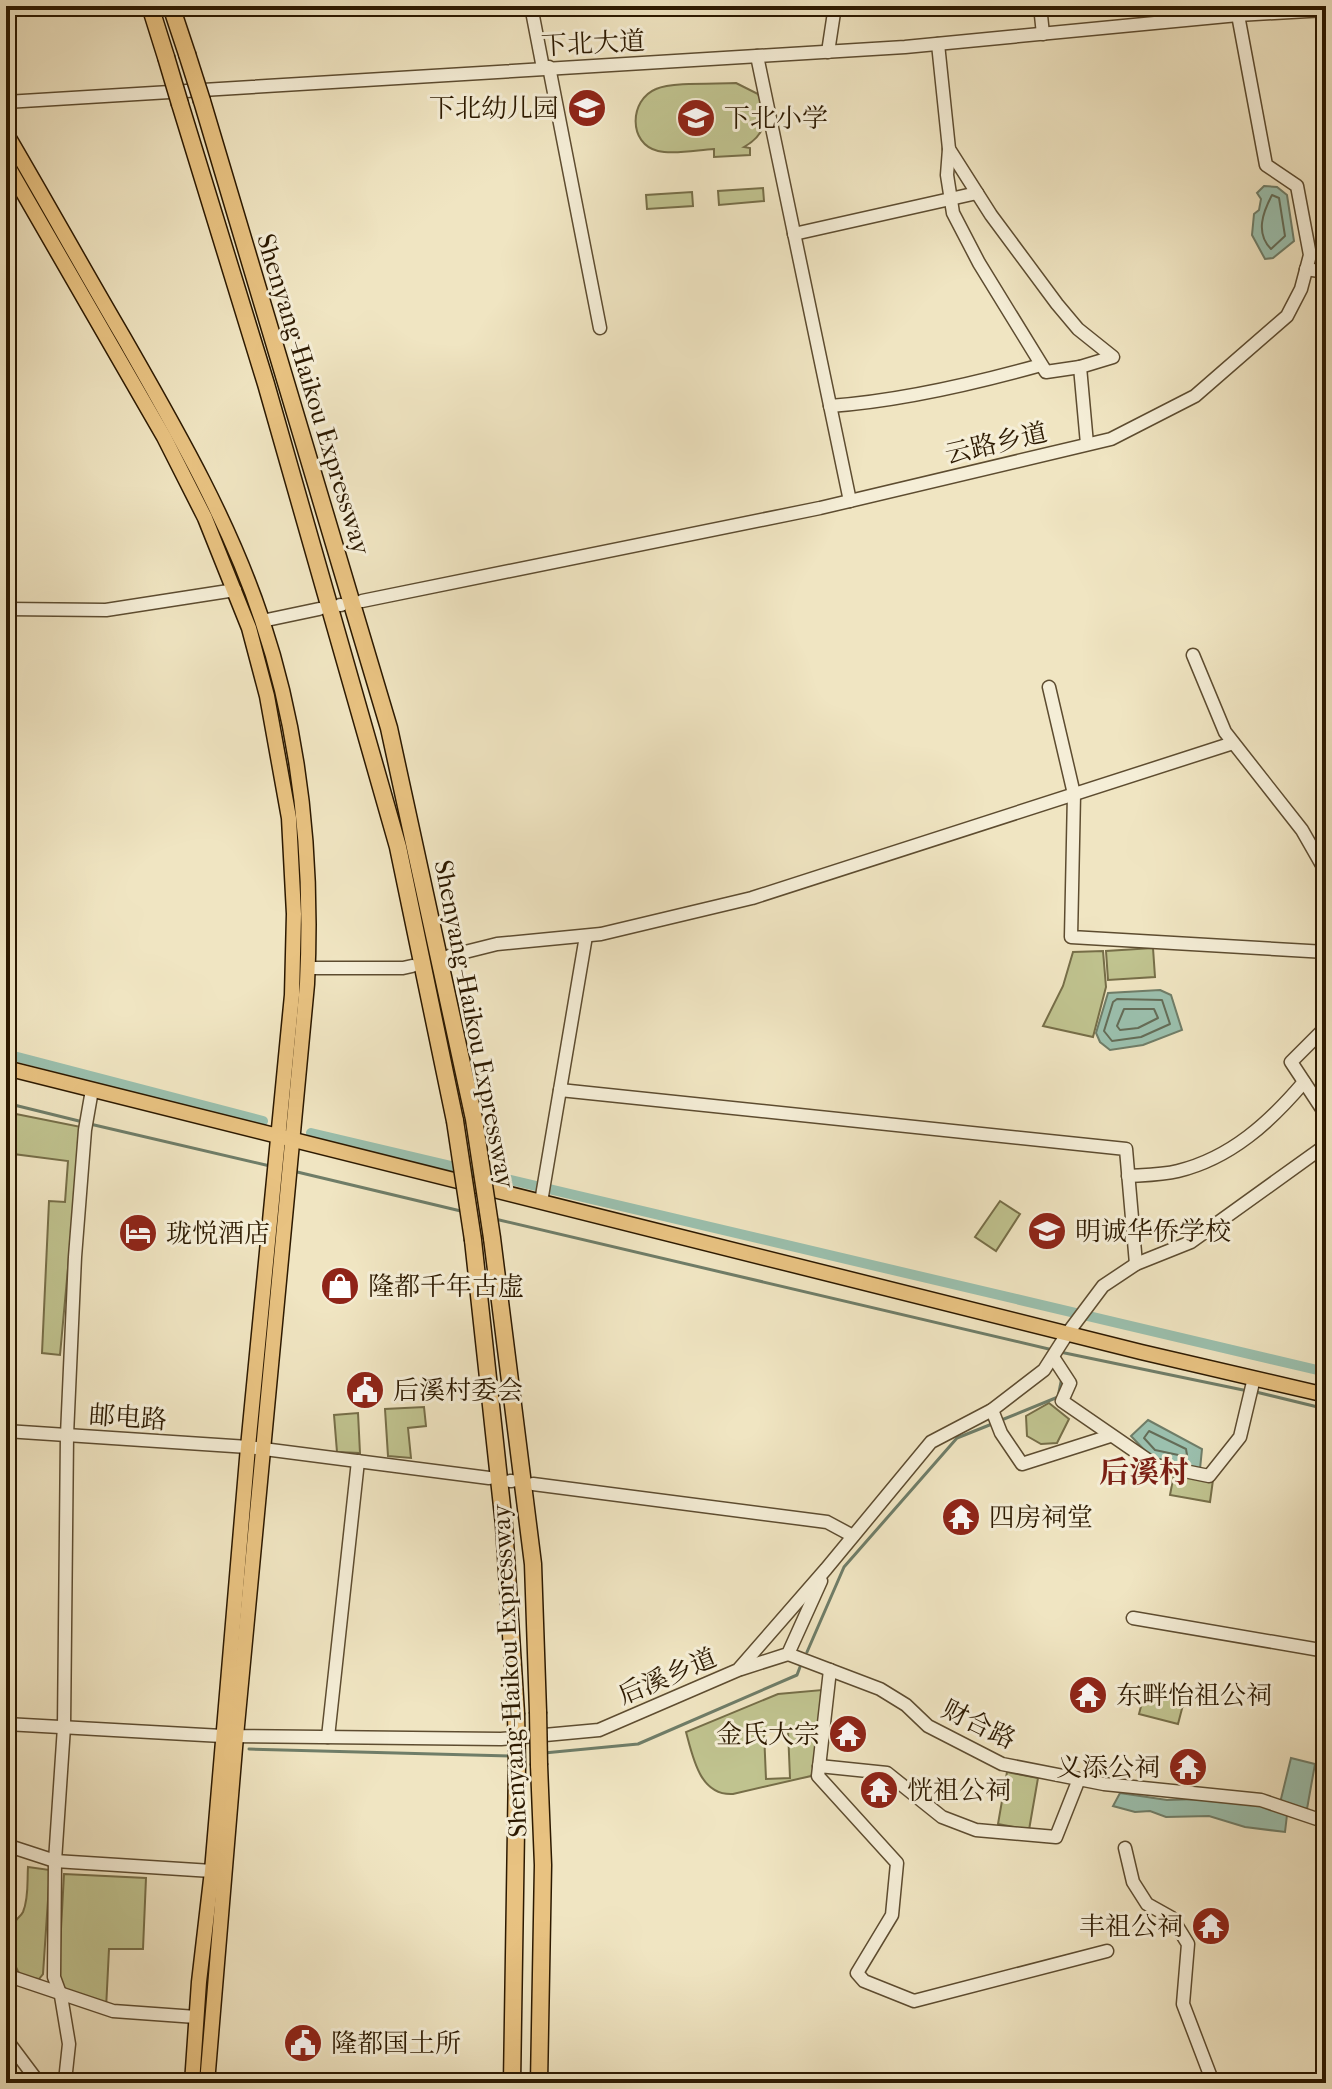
<svg xmlns="http://www.w3.org/2000/svg" width="1332" height="2089" viewBox="0 0 1332 2089" font-family="'IM FELL French Canon','Noto Serif SC',serif">
<rect width="100%" height="100%" fill="#f0e5c2"/>
<filter id="stains"><feTurbulence type="fractalNoise" baseFrequency=".0025" numOctaves="4"/><feColorMatrix values="0 0 0 0 .2 0 0 0 0 .09 0 0 0 0 .02 0 0 0 .5 -.17"/></filter>
<radialGradient id="worn" r=".72"><stop offset=".6" stop-color="#630" stop-opacity="0"/><stop offset="1" stop-color="#630" stop-opacity=".3"/></radialGradient>
<g fill="#c0c38f" stroke="#766e48" stroke-width="2" fill-rule="evenodd">
<path d="M736 83 758 94C769 115 767 134 744 147L750 148V155L714 157V149C697 150 674 155 658 151 628 144 629 100 656 89 672 82 716 84 736 83Z"/>
<path d="M763 188 764 201 719 205 718 191Z"/>
<path d="M692 192 693 206 647 209 646 195Z"/>
<path d="M1153 948 1155 977 1108 980 1106 951Z"/>
<path d="M1103 951 1106 987 1093 1037 1043 1026 1063 986 1073 952Z"/>
<path d="M6 1112 81 1127 60 1355 42 1353 49 1201 65 1202 68 1161 6 1153Z"/>
<path d="M1000 1201 1020 1214 996 1251 975 1237Z"/>
<path d="M1049 1403 1069 1419 1057 1443 1041 1444 1027 1436 1026 1416Z"/>
<path d="M424 1407 426 1426 408 1428 411 1458 388 1456 385 1409Z"/>
<path d="M358 1413 360 1453 337 1452 334 1415Z"/>
<path d="M1174 1474 1213 1480 1210 1502 1170 1495Z"/>
<path d="M822 1690 815 1769 811 1776 733 1794C700 1796 693 1758 686 1732L778 1694ZM788 1730 790 1778 766 1779 764 1732Z"/>
<path d="M1145 1691 1184 1701 1178 1724 1139 1714Z"/>
<path d="M1007 1772 1038 1778 1029 1830 998 1824Z"/>
<path d="M28 1867 50 1870 43 1974 39 1979 22 1977C11 1964 7 1938 15 1922 17 1918 21 1916 23 1912 29 1898 27 1881 28 1867Z"/>
<path d="M64 1874 146 1878 143 1949H109L106 2009 63 1990 58 1984Z"/>
</g>
<g fill="#9bc0ae" stroke="#6f7d68" stroke-width="2">
<path d="M1264 186 1277 187 1287 195 1294 241 1273 258 1265 259 1252 235 1254 214 1259 210 1261 199 1257 193Z"/>
<path d="M1160 990 1171 995 1182 1030 1143 1045 1110 1050 1100 1042 1096 1033 1108 993Z"/>
<path d="M1148 1420 1202 1449 1200 1469 1151 1457 1131 1436Z"/>
<path d="M1291 1758 1315 1764 1307 1809 1280 1803Z"/>
<path d="M1120 1793 1167 1800 1197 1799 1257 1804 1287 1815 1285 1832 1245 1827 1209 1816 1166 1817 1150 1811 1135 1812 1113 1806Z"/>
</g>
<g fill="none" stroke-linecap="round" stroke-linejoin="round">
<g stroke="#646c57" stroke-width="2">
<path d="M1272 195 1279 198 1285 236 1271 249C1255 233 1263 212 1272 195Z"/>
<path d="M1117 999 1162 1000 1170 1024 1141 1037 1112 1041 1104 1031 1113 1002Z"/>
<path d="M1124 1009H1154L1158 1018 1138 1028 1120 1030 1117 1026Z"/>
<path d="M1149 1431 1186 1449 1187 1455 1183 1456 1155 1450 1144 1438Z"/>
</g>
<g stroke="#6f7d68" stroke-width="3">
<path d="M6 1103 83 1122"/>
<path d="M90 1124 270 1166"/>
<path d="M293 1171 465 1212"/>
<path d="M495 1219 1053 1350"/>
<path d="M1060 1352 1248 1391"/>
<path d="M1256 1392 1326 1409"/>
<path d="M999 1421 1058 1397 1062 1377"/>
<path d="M807 1652 844 1567 957 1438 992 1424"/>
<path d="M249 1749 513 1756"/>
<path d="M544 1753 638 1744 797 1675 800 1667"/>
</g>
<g stroke="#9bc0ae" stroke-width="10">
<path d="M6 1054 263 1121"/>
<path d="M311 1133 1326 1372"/>
</g>
<g stroke="#5d4c30" stroke-width="15">
<g id="minor">
<path d="M531 6 543 68"/>
<path d="M1040 6 1043 34"/>
<path d="M938 44 949 149 991 215 1057 304 1078 329 1113 357 1080 367 1087 444"/>
<path d="M828 52 835 6"/>
<path d="M757 56 850 501"/>
<path d="M549 67 600 328"/>
<path d="M6 102 905 47 1238 15 1326 10"/>
<path d="M949 149 947 175 953 213 979 263 1046 372 1080 367"/>
<path d="M794 234 977 193"/>
<path d="M1306 269 1326 272"/>
<path d="M830 406C901 401 973 384 1041 365"/>
<path d="M362 601 820 508 1111 439 1195 396 1287 316 1301 289 1310 255 1297 186 1266 165 1238 15V6"/>
<path d="M340 605H341"/>
<path d="M6 609 106 610 235 590"/>
<path d="M262 621 319 609"/>
<path d="M1193 655 1225 732 1302 830 1326 872"/>
<path d="M1049 687 1074 794 1071 937 1326 952"/>
<path d="M449 956 497 944 601 934 752 898 1233 743"/>
<path d="M308 968H403L412 966"/>
<path d="M1326 1027 1291 1062 1326 1115"/>
<path d="M560 1090 1126 1149 1136 1264"/>
<path d="M1128 1176C1144 1175 1162 1175 1178 1171 1231 1158 1270 1122 1304 1082"/>
<path d="M541 1202 586 936"/>
<path d="M1053 1357 1070 1383 1062 1401 1155 1465 1209 1476 1240 1437 1254 1378"/>
<path d="M992 1410 1001 1433 1022 1464 1110 1436"/>
<path d="M6 1431 248 1447 489 1478"/>
<path d="M510 1481H512"/>
<path d="M533 1484 827 1522 853 1536"/>
<path d="M1133 1618 1326 1651"/>
<path d="M788 1654 880 1689 906 1705 928 1726 1002 1764 1104 1784 1261 1800 1326 1822"/>
<path d="M741 1669 788 1654 821 1581"/>
<path d="M830 1670 818 1776 897 1863 892 1915 857 1973 864 1981 914 2001 1107 1951"/>
<path d="M6 1724 222 1736 501 1739 599 1730 738 1670 826 1569 931 1442 992 1410 1044 1370 1067 1334 1103 1286 1136 1264 1191 1242 1326 1145"/>
<path d="M328 1737 358 1461"/>
<path d="M819 1766 887 1773 942 1817 976 1830 1056 1837 1079 1779"/>
<path d="M6 1845 55 1861 212 1871"/>
<path d="M1125 1848 1133 1882 1147 1904 1172 1918 1188 1944 1183 2004 1212 2080 1218 2083"/>
<path d="M6 1975 113 2011 196 2017"/>
<path d="M6 2039 39 2083"/>
<path d="M61 2083 65 2081 69 2044 61 1996 54 1977 55 1861 64 1727 67 1435 75 1257 85 1130 92 1090"/>
</g>
</g>
<g stroke="#2c1900" stroke-width="17">
<g id="major">
<path d="M6 133C46 201 84 270 124 338 176 429 229 520 262 620 301 737 313 862 307 984L236 1736 207 2083"/>
<path d="M6 163 164 437 205 518 249 628 267 696 289 818 294 914 292 995 248 1447 212 1871 199 1982 192 2083"/>
<path d="M6 1068 1141 1352 1326 1395"/>
</g>
</g>
<g stroke="#2c1900" stroke-width="19">
<g id="highway">
<path d="M150 6 166 57"/>
<path d="M171 6 187 54"/>
<path d="M202 101 389 728 474 1119"/>
<path d="M180 104 266 384 398 847 455 1121"/>
<path d="M492 1238 533 1564 538 1712"/>
<path d="M473 1240 504 1525 516 1713"/>
<path d="M512 2083 517 1766"/>
<path d="M539 2083 543 1865 539 1765"/>
</g>
</g>
<use href="#minor" stroke="#f5eed7" stroke-width="12"/>
<use href="#major" stroke="#e8c281" stroke-width="14"/>
<use href="#highway" stroke="#e8c281" stroke-width="16"/>
<g stroke="#2c1900" stroke-width="19" stroke-linecap="butt">
<g id="highway-bridge">
<path d="M187 54 202 101"/>
<path d="M166 57 180 104"/>
<path d="M474 1119 492 1238"/>
<path d="M455 1121 473 1240"/>
<path d="M538 1712 539 1765"/>
<path d="M516 1713 517 1766"/>
</g>
</g>
<use href="#highway-bridge" stroke="#e8c281" stroke-width="16"/>
</g>
<defs>
<g id="school-disc" transform="scale(2)"><circle r="9.5" fill="#8f2418" stroke="#f5eed7"/><path d="M0-5L7-2L0 1L-7-2ZM-4 1L0 2.5L4 1V4Q0 6-4 4Z" fill="#fff"/></g>
<g id="hotel-disc" transform="scale(2)"><circle r="9.5" fill="#8f2418" stroke="#f5eed7"/><path d="M-6-4.5h1.5V1H6V5H4.5V3h-9V5H-6ZM-4 0a1.8 1.8 0 1 1 3.6 0ZM.5 0V-2.5h3Q6-2.5 6 0Z" fill="#fff"/></g>
<g id="shop-disc" transform="scale(2)"><circle r="9.5" fill="#8f2418" stroke="#f5eed7"/><path d="M-5-2.5h2.3a2.7 3.5 0 0 1 5.4 0H5L5.5 6h-11ZM-1.5-2.5h3a1.5 2.3 0 0 0-3 0Z" fill="#fff"/></g>
<g id="civic-disc" transform="scale(2)"><circle r="9.5" fill="#8f2418" stroke="#f5eed7"/><path d="M-.6-6.5H3V-4.5H.6V-3L4-1V1h2V6H-6V1h2V-1L-.6-3ZM-1.2 2.5V6h2.4V2.5Z" fill="#fff"/></g>
<g id="temple-disc" transform="scale(2)"><circle r="9.5" fill="#8f2418" stroke="#f5eed7"/><path d="M0-6L5-2H3V0L6.5 2.5H4V6H1.5V3h-3V6H-4V2.5H-6.5L-3 0V-2H-5Z" fill="#fff"/></g>
</defs>
<g fill-rule="evenodd">
<use href="#school-disc" x="587" y="108"/>
<use href="#school-disc" x="696" y="118"/>
<use href="#school-disc" x="1047" y="1231"/>
<use href="#hotel-disc" x="138" y="1233"/>
<use href="#shop-disc" x="340" y="1286"/>
<use href="#civic-disc" x="365" y="1390"/>
<use href="#temple-disc" x="961" y="1517"/>
<use href="#temple-disc" x="1088" y="1695"/>
<use href="#temple-disc" x="848" y="1734"/>
<use href="#temple-disc" x="1188" y="1767"/>
<use href="#temple-disc" x="879" y="1790"/>
<use href="#temple-disc" x="1211" y="1926"/>
<use href="#civic-disc" x="303" y="2043"/>
</g>
<g text-anchor="middle" stroke-width="6" stroke-linejoin="round" paint-order="stroke">
<g font-size="26" fill="#2c1900" stroke="#f5eed7">
<text transform="translate(593 43) rotate(-3)" y="9">下北大道</text>
<text transform="translate(314 394) rotate(73)" y="9">Shenyang-Haikou Expressway</text>
<text transform="translate(996 443) rotate(-13)" y="9">云路乡道</text>
<text transform="translate(475 1024) rotate(79)" y="9">Shenyang-Haikou Expressway</text>
<text transform="translate(128 1417) rotate(4)" y="9">邮电路</text>
<text transform="translate(509 1671) rotate(-93)" y="9">Shenyang-Haikou Expressway</text>
<text transform="translate(667 1676) rotate(-23)" y="9">后溪乡道</text>
<text transform="translate(979 1724) rotate(26)" y="9">财合路</text>
</g>
<g font-size="26" fill="#2c1900" stroke="#f5eed7" text-anchor="start">
<text x="559" y="117" text-anchor="end">下北幼儿园</text>
<text x="724" y="127">下北小学</text>
<text x="1075" y="1240">明诚华侨学校</text>
<text x="166" y="1242">珑悦酒店</text>
<text x="368" y="1295">隆都千年古虚</text>
<text x="393" y="1399">后溪村委会</text>
<text x="989" y="1526">四房祠堂</text>
<text x="1116" y="1704">东畔怡祖公祠</text>
<text x="820" y="1743" text-anchor="end">金氏大宗</text>
<text x="1160" y="1776" text-anchor="end">义添公祠</text>
<text x="907" y="1799">恍祖公祠</text>
<text x="1183" y="1935" text-anchor="end">丰祖公祠</text>
<text x="331" y="2052">隆都国土所</text>
</g>
<g font-size="30" font-weight="bold" fill="#7a1f14" stroke="#f5eed7">
<text x="1144" y="1482">后溪村</text>
</g>
</g>
<rect width="1332" height="2089" fill="none" stroke="#f0e5c2" stroke-width="32"/>
<rect x="8" y="8" width="1316" height="2073" fill="none" stroke="#2c1900" stroke-width="4"/>
<rect x="16" y="16" width="1300" height="2057" fill="none" stroke="#2c1900" stroke-width="2"/>
<rect width="100%" height="100%" filter="url(#stains)"/>
<rect width="100%" height="100%" fill="url(#worn)"/>
</svg>
